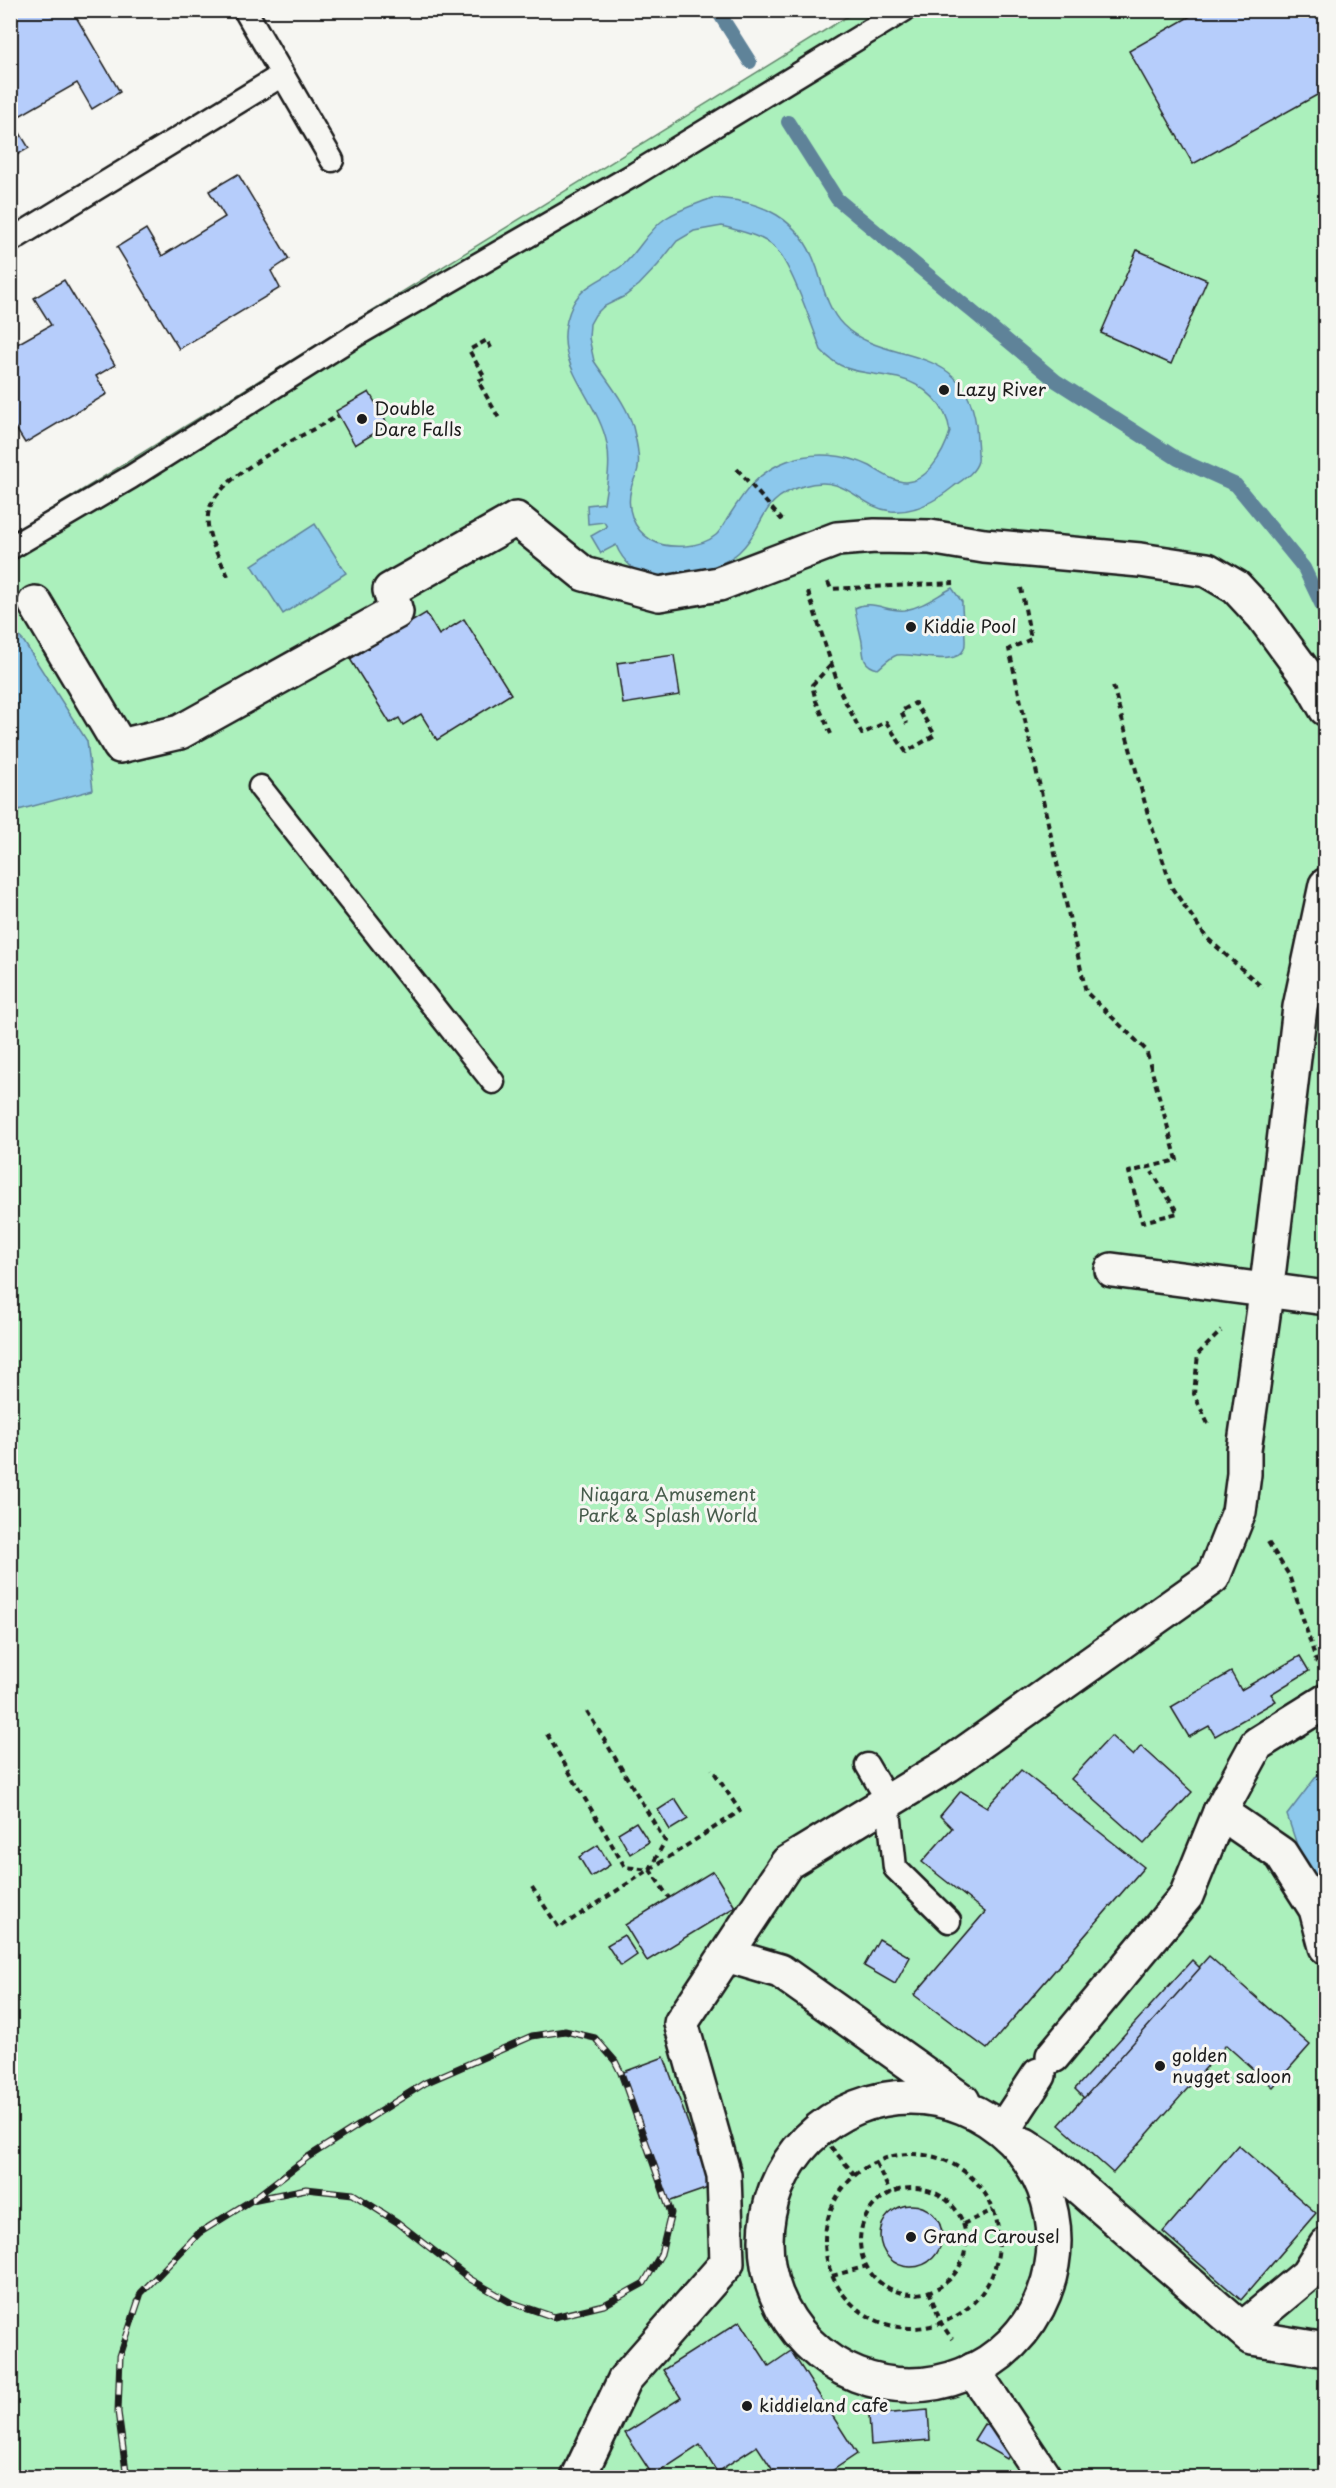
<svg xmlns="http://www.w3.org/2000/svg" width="1336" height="2488" viewBox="0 0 1336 2488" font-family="'Playpen Sans',sans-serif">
<rect width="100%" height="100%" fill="#f6f6f2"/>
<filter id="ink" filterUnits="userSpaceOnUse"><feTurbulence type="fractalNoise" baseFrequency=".0167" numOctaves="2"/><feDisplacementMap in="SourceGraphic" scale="12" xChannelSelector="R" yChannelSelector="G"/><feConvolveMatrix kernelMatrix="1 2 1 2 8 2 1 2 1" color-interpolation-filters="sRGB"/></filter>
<g filter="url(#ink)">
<path fill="#abf0bc" stroke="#64866c" stroke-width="1.5" d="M856 11H1325V2477L11 2478V534Z"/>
<g fill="#8cc8ec" stroke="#5f8399" stroke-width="1.5" fill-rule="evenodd">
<path d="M712 198C762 200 800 218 817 268 823 287 828 310 843 325 885 367 964 339 976 425 976 431 979 456 978 461 975 473 962 480 953 487 937 500 914 513 891 511 856 507 849 473 803 486 758 499 766 527 739 552 726 564 676 584 659 582 641 579 622 561 616 545L601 553 591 536 607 527 604 522 588 524 587 505 604 503C607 484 611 464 607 444 597 394 545 361 573 304 583 284 607 278 623 265 639 251 648 230 666 218 680 209 697 204 712 198ZM722 226C739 231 761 235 774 247 791 263 812 326 821 350 844 376 868 371 898 378 924 384 947 405 950 432 944 452 925 488 899 481 889 479 879 471 870 466 845 454 814 451 787 461 759 471 744 492 729 516 725 522 721 531 716 535 701 548 668 550 651 540 633 529 626 509 631 489 632 482 637 475 638 468 640 455 636 440 633 427 627 404 607 381 594 361L589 338 590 324 595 315 603 307 625 296 639 285 658 265 677 241 694 231Z"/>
<path d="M315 524 346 573 283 614 252 565Z"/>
<path d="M952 588 962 602C961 615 968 640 964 649 956 668 915 652 897 655 890 657 883 665 878 669 859 665 865 652 861 637 859 627 856 619 855 608 872 599 887 612 905 610 923 607 936 596 952 588Z"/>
<path d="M11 628 24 642 87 741 93 790 11 812Z"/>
<path d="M1325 1765V1883L1319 1885 1297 1845 1287 1815Z"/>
</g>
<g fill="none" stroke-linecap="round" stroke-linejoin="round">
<g stroke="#5f8399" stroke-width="14">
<path d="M717 10 750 62"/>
<path d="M788 122 837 199 1056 381 1178 459 1236 485 1304 568 1326 614"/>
</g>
</g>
<g fill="#b6cdfb" stroke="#1c1c1c" stroke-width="1.5">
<path d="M22 10H48L51 15 59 10H72L120 92 92 109 77 83 12 120 29 148 10 159V17Z"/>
<path d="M1201 10H1326V90L1193 164 1129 51Z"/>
<path d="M238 174 289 259 271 271 280 288 179 349 117 247 146 229 162 256 225 217 209 191Z"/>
<path d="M1137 250 1207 280 1171 364 1101 333Z"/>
<path d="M64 280 115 365 96 376 107 394 25 443 15 427 10 429V348L51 325 34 298Z"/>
<path d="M369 392 388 425 355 445 336 411Z"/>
<path d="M426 613 439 635 464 619 511 694 437 740 421 714 403 725 399 718 390 723 350 659Z"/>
<path d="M674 655 680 695 623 704 617 663Z"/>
<path d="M1300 1656 1309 1671 1271 1694 1276 1701 1215 1736 1209 1726 1189 1737 1171 1707 1231 1672 1241 1690Z"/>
<path d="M1111 1736 1133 1756 1141 1746 1192 1792 1144 1844 1071 1779Z"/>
<path d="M1021 1770 1144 1867 987 2049 914 1995 985 1912 922 1862 952 1828 940 1816 961 1791 987 1807Z"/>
<path d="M675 1799 688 1819 670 1830 658 1810Z"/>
<path d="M636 1822 649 1842 630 1854 618 1833Z"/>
<path d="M598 1845 610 1865 591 1877 579 1857Z"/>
<path d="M713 1871 735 1907 647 1961 625 1925Z"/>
<path d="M624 1935 637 1955 621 1966 607 1945Z"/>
<path d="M879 1939 910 1957 895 1984 864 1966Z"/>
<path d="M1209 1956 1310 2045 1273 2087 1226 2045 1113 2173 1059 2125Z"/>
<path d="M1192 1960 1200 1968 1084 2098 1075 2089Z"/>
<path d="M664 2057 711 2187 668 2202 621 2073Z"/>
<path d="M1238 2145 1316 2213 1241 2300 1163 2232Z"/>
<circle cx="911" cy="2236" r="31"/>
<path d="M740 2321 769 2366 791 2351 857 2454 821 2478H778L757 2446 717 2472 700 2445 653 2476 625 2433 681 2398 663 2370Z"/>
<path d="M928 2410 930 2440 871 2445 869 2415Z"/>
<path d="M984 2424 1016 2442 1007 2459 974 2440Z"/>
</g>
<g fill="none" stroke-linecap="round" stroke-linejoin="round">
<g stroke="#1c1c1c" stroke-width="27">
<g id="lane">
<path d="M245 10 332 160"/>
<path d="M10 241 282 75"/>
<path d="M10 548 131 477 356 335 635 174 904 10"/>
<path d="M260 787 493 1082"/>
<path d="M867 1765 888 1801 895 1868 949 1921"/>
</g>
</g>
<g stroke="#1c1c1c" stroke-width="38">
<g id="street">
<path d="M35 603 120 746 180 732 396 612 390 590 516 519 584 574 659 594 719 584 837 539 875 536 930 537 984 546 1140 560 1207 570 1236 587 1263 616 1307 676 1326 709"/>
<path d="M1112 1270 1326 1298"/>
<path d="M1220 1812 1281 1854 1316 1909 1326 1947"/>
<path d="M726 1955 780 1971 963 2101"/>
<path d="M1053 2056 1186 1896 1220 1812 1257 1744 1326 1701"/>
<circle cx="910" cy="2241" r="144"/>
<path d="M1003 2130 1039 2075"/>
<path d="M1025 2145 1049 2161 1252 2338 1326 2350"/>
<path d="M1242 2329 1307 2275 1326 2245"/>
<path d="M973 2370 1045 2478"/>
<path d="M578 2478 625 2379 727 2263 724 2175 681 2023 787 1863 948 1765 1213 1577 1239 1512 1244 1474V1450L1266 1294 1300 1007 1326 885"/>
</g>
</g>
<g stroke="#1c1c1c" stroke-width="4" stroke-dasharray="6 4.5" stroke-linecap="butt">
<path d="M491 348 487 340 469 350 485 378 478 381 500 420"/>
<path d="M737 469 782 520"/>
<path d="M228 576C219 557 203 532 209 510 219 474 306 434 338 416"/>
<path d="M828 582 831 589 954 583"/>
<path d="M1021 588 1031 639 1009 649 1086 992 1146 1050 1177 1160 1129 1172 1142 1222 1178 1213 1152 1172"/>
<path d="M808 592 841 693 862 734 886 722 906 752 935 735 915 703 901 711 907 724"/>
<path d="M1113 686 1149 818 1172 888 1206 937 1263 988"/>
<path d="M831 734 816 701 812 685 831 665"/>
<path d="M1208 1424 1194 1394 1198 1354 1221 1331"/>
<path d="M1268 1542 1289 1575 1317 1663"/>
<path d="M587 1711 665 1841 650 1869"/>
<path d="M547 1734 625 1867 650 1870 669 1898"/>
<path d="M532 1887 559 1928 740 1811 712 1769"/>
<path d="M817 2131 856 2176"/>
<circle cx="912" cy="2241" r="87"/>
<path d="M876 2163 891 2194"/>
<circle cx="913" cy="2241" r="53"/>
<path d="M963 2224 993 2210"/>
<path d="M832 2276 867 2266"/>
<path d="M929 2291 941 2323 952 2339"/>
</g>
<use href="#lane" stroke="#f6f6f2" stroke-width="22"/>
<use href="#street" stroke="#f6f6f2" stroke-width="33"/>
<g stroke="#1c1c1c" stroke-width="7">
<path id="rail" d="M127 2478 118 2412 120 2356 141 2293 199 2233 252 2200 308 2157 425 2083 532 2036 565 2031 595 2038 615 2061 621 2073 671 2213 661 2254 644 2283 604 2305 554 2317 510 2302 470 2279 397 2222 353 2194 306 2189 252 2200"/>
</g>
<use href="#rail" stroke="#f6f6f2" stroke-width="4.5" stroke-dasharray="14" stroke-linecap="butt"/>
</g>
</g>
<g fill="#1c1c1c" stroke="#f6f6f2" stroke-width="2">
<circle cx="944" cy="390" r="6"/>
<circle cx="362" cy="419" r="6"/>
<circle cx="911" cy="627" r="6"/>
<circle cx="1160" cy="2066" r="6"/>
<circle cx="911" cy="2237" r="6"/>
<circle cx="747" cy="2406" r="6"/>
</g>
<g text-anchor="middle" stroke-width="6" stroke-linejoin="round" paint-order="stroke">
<g font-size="18" fill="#1c1c1c" stroke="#f6f6f2" text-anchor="start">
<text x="956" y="396">Lazy River</text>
<text x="374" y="415">Double<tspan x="374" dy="21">Dare Falls</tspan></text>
<text x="923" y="633">Kiddie Pool</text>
<text x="1172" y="2062">golden<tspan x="1172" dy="21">nugget saloon</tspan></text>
<text x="923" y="2243">Grand Carousel</text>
<text x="759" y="2412">kiddieland cafe</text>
</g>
<g font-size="18" fill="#475c4c" stroke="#f6f6f2">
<text x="668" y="1501">Niagara Amusement<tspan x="668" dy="21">Park &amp; Splash World</tspan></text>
</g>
</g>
<rect width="1336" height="2488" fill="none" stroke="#f6f6f2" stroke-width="36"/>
<rect x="18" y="18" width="1300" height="2452" fill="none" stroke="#1c1c1c" stroke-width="2" filter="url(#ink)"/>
</svg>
